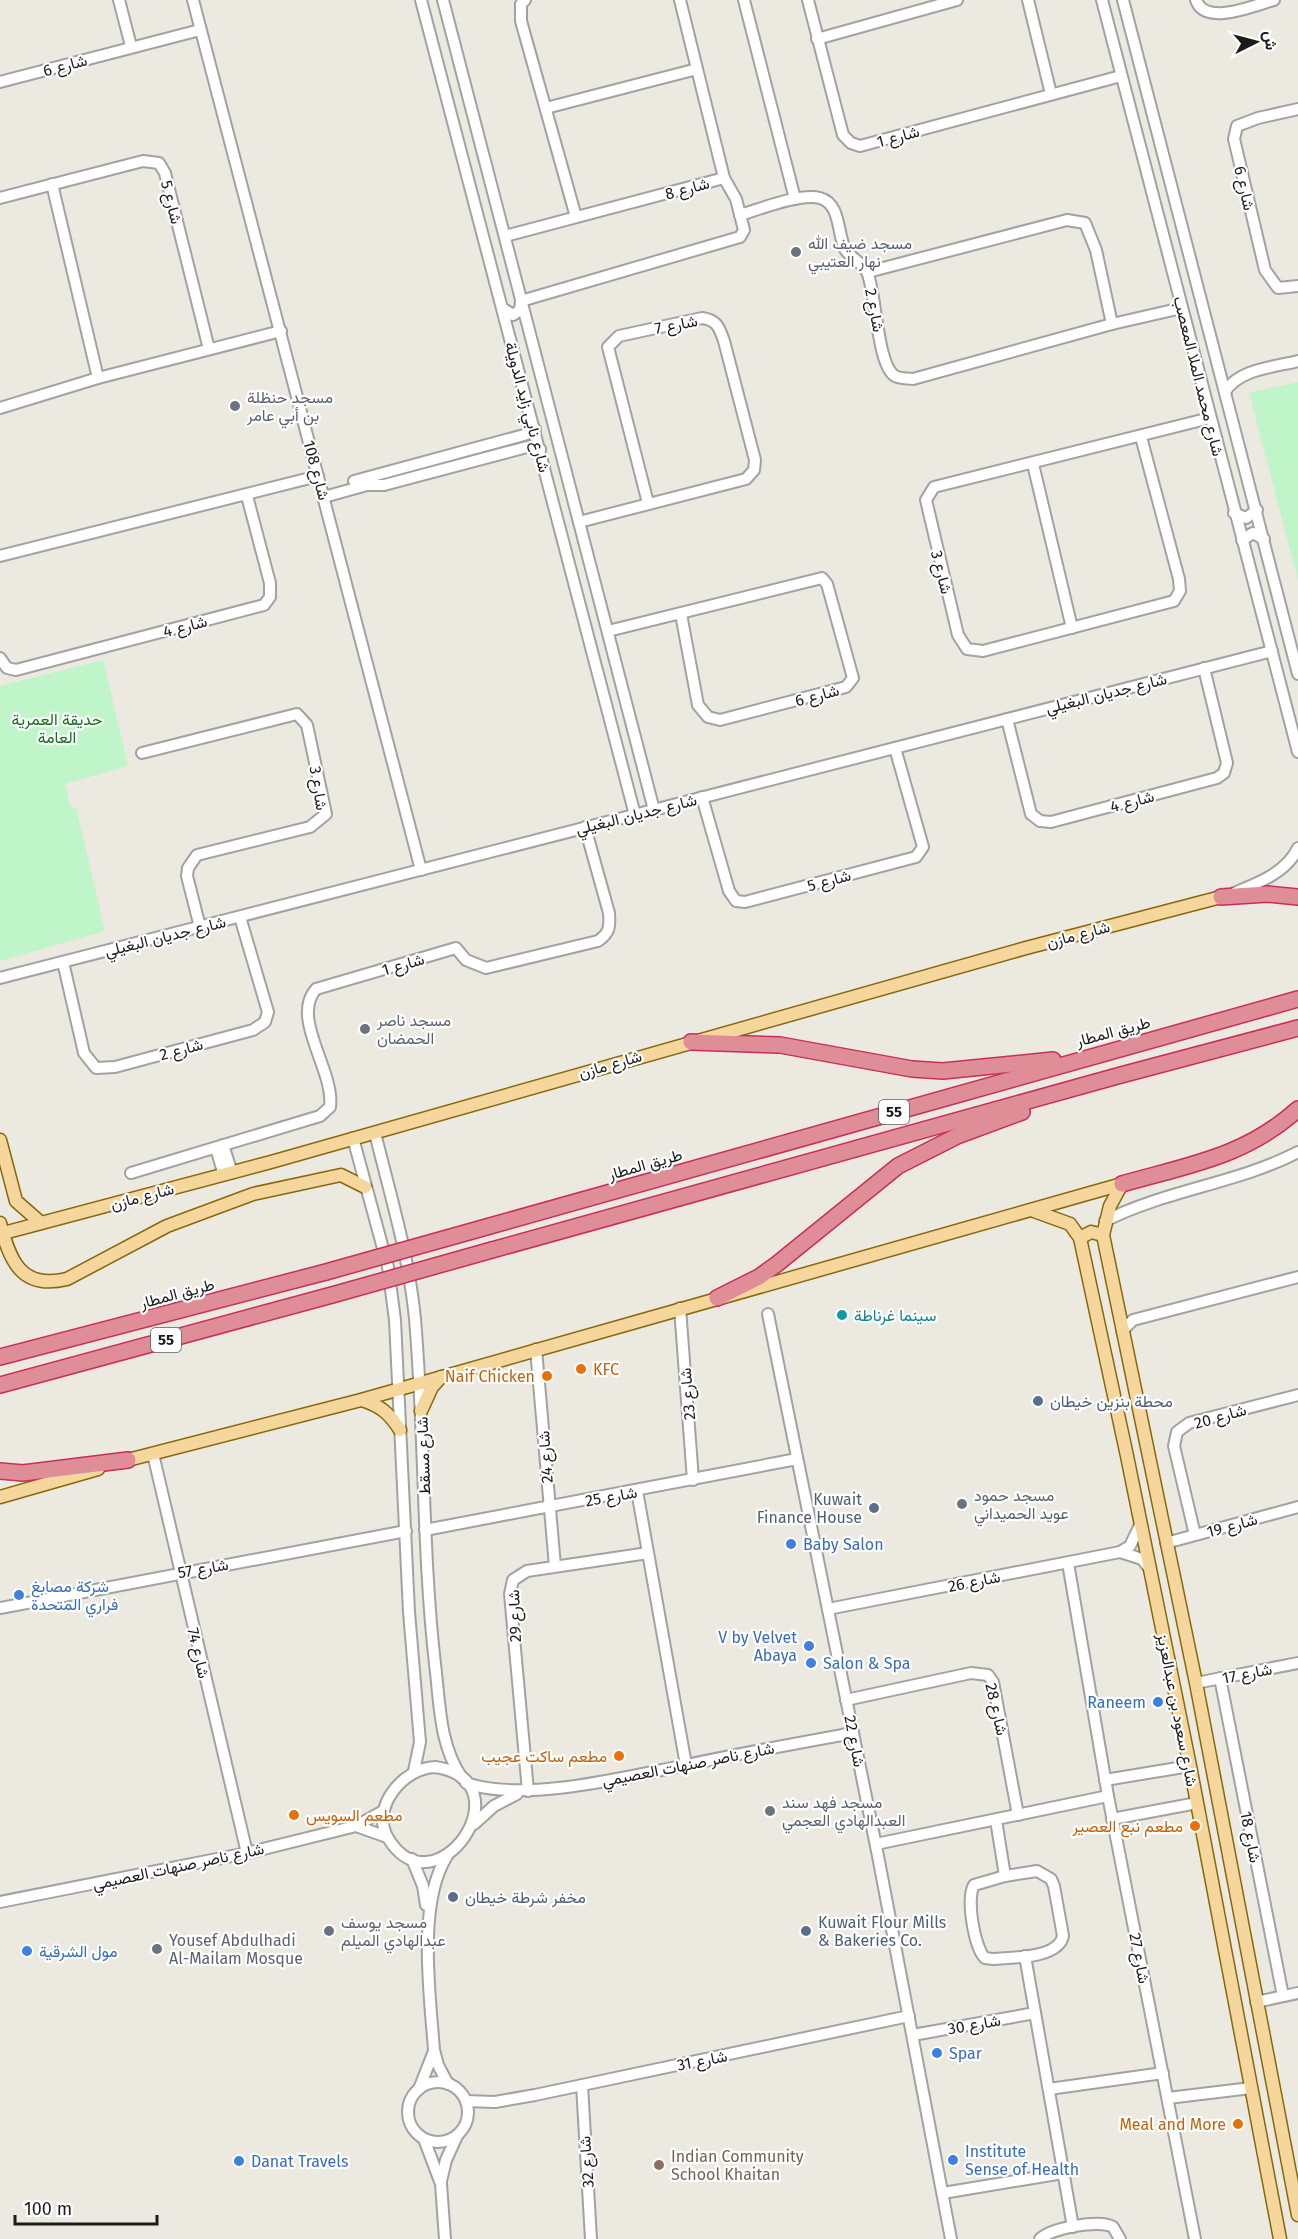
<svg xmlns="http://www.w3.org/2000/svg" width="1298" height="2239" viewBox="0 0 1298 2239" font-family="'Fira Sans',Vazirmatn,sans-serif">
<rect width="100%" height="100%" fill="#ece9e1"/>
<g fill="#bff5c8">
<path d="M1298 382V580L1249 393Z"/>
<path d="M103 660 128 766 65 784 71 808 76 807 105 931 0 961V686Z"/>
</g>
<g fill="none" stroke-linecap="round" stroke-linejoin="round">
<g stroke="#a2a2a2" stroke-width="14">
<g id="minor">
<path d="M119 0 131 46"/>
<path d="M193 0 421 870"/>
<path d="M421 0 635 815"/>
<path d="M443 0 654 810"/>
<path d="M525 0 521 4V21L576 217"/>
<path d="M744 0 795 199"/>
<path d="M808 0 843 135 851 143 860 146 1121 76"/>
<path d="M1028 0 1051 94"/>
<path d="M1102 0 1298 752"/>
<path d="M1123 0 1298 674"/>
<path d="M1196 0C1205 27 1255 5 1274 0"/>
<path d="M817 39 957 0"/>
<path d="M0 82 200 30"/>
<path d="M546 108 697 69"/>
<path d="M1298 109 1258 118 1237 126 1234 139 1265 270 1278 288 1298 286"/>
<path d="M52 184 98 378"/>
<path d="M0 198 143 161 159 163 165 173 209 349"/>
<path d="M740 215C760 209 800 193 820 198 841 204 837 233 845 249 850 258 862 262 867 272 876 291 877 366 895 376 900 379 908 378 913 379L1112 324 1182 308"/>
<path d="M505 236 724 178"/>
<path d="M868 272 1067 220 1085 223 1096 250 1112 324"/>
<path d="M502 308 513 315 520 310 521 301 740 237 744 230 736 199 724 178 680 0"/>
<path d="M1225 392C1238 369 1275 367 1298 361"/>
<path d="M0 408 98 378 281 331"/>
<path d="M1141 437 1179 579 1180 591 1174 601 983 651 967 649 958 635 926 500 934 487 1210 418"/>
<path d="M1033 464 1072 628"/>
<path d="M354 481 524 435 535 429"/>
<path d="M324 497 367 485H384L527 447 540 449"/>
<path d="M1234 513 1246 518 1257 510"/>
<path d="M579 522 746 479 754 470 755 460 724 341C719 327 717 320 702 318L619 336 608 347 648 503"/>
<path d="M1242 540 1253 533 1264 539"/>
<path d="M0 556 318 476"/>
<path d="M608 631 822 578 827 584 853 678 846 687 720 720 708 717 698 705 681 614"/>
<path d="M0 658 7 668 16 670 264 605 270 597V583L247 496"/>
<path d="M1007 719 1031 814 1040 821 1051 822 1217 778 1224 773 1227 763 1204 668"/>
<path d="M142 753 297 714 307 725 326 814 310 827 197 855 188 868 187 876 200 927"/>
<path d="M702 797 729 891 736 901 745 902 916 857 923 847 895 748"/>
<path d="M1234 893C1258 883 1286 873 1298 848"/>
<path d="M63 962 84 1053 96 1068 115 1067 253 1030 265 1022 268 1012 240 917"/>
<path d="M0 978 1272 651"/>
<path d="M375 1133C390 1194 409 1256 415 1319 425 1434 422 1550 435 1664 440 1704 439 1744 462 1778"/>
<path d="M353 1138 388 1267 395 1320 409 1612 420 1742 414 1771"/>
<path d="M223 1145 232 1173"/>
<path d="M216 1148 224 1175"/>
<path d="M131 1173 320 1116 330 1107C335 1071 290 1018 316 989L456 948 466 960 486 968 598 941C610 933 610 926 609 913L585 827"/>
<path d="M1105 1221C1166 1190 1239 1183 1298 1152"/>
<path d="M680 1308 693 1480"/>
<path d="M768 1314 878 1856 951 2239"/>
<path d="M1122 1331 1133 1320 1298 1277"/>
<path d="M536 1349 555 1566"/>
<path d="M153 1454 247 1853"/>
<path d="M637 1491 686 1765"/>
<path d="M425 1530 797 1459"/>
<path d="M1195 1535 1174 1446 1177 1432 1189 1423 1298 1395"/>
<path d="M1166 1543 1298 1507"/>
<path d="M1120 1552 1142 1559 1149 1568"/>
<path d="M1068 1563 1108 1796 1195 2239"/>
<path d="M0 1608 406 1531"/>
<path d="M828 1609 1120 1552 1130 1546 1141 1523"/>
<path d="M1220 1678 1283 1996"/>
<path d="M1196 1683 1298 1663"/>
<path d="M846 1700 971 1673 988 1675 993 1682 1018 1815"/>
<path d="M435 1767C529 1781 435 1916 388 1838 370 1808 403 1768 435 1767Z"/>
<path d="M1105 1780 1190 1766"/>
<path d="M466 1783C525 1803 625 1777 687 1765 742 1753 798 1743 853 1733"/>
<path d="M528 1791 510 1594 513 1580 527 1571 648 1553"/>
<path d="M1112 1819 1197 1803"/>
<path d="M996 1820 1005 1876"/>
<path d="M474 1824 494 1806 517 1794"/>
<path d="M356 1826 387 1837"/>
<path d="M876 1844 1108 1796"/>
<path d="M447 1856C417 1903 430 1995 434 2050L438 2065 448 2084"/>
<path d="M412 1859 423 1886 426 1905"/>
<path d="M1037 1871 1051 1879 1054 1886 1063 1936C1058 1959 1012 1957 993 1959L985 1958C974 1947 966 1898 974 1885L1005 1876Z"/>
<path d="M0 1902 247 1853 356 1826 383 1811"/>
<path d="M1025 1956 1073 2227"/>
<path d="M1256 2002 1298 1993"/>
<path d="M913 2035 1035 2013"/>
<circle cx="438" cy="2112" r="30"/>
<path d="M582 2085 591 2239"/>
<path d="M419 2089 434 2051"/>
<path d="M1049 2089 1163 2073"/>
<path d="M1168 2098 1251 2088"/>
<path d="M466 2101 495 2102 535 2095 909 2016"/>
<path d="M424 2139 441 2184 445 2239"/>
<path d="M441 2181 446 2160 457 2136"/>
<path d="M943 2193 1063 2173"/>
<path d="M1040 2239C1051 2228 1100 2219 1113 2227L1120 2239"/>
</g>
</g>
<g stroke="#88680a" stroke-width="15">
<g id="major">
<path d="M0 1140 16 1201 41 1223"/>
<path d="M1122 1184 1110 1206 1103 1235 1196 1683 1298 2215"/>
<path d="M1034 1211 1070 1224 1080 1238 1127 1456 1190 1766 1280 2239"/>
<path d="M0 1223C10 1261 21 1290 67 1279L167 1226 253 1194 341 1175 365 1187"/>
<path d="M0 1234 271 1162 1026 948 1221 897"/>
<path d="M1080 1238 1091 1232 1103 1235"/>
<path d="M362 1400C381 1406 390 1414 400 1430"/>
<path d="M421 1411 432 1387 441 1377"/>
<path d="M120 1462 361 1400 1122 1184"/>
<path d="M0 1497 98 1469"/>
</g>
</g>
<g stroke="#c92f58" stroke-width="18">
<g id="highway">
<path d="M1221 897 1267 894 1298 897"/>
<path d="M691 1042 780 1045 912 1069 943 1071 1053 1060"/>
<path d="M1122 1184C1188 1165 1245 1157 1298 1109"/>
<path d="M490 1226 1298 999"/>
<path d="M492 1250 1121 1075 1298 1028"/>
<path d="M717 1298 759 1277 777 1264 898 1166 957 1136 1022 1112"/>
<path d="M0 1357 326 1272"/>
<path d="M0 1385 332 1295"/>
<path d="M0 1471 23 1473 128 1460"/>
</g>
</g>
<use href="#minor" stroke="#fff" stroke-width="10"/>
<use href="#major" stroke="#f5d69d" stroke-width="12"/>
<use href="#highway" stroke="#df8d96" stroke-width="15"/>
<g stroke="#c92f58" stroke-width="18" stroke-linecap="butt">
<g id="highway-bridge">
<path d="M326 1272 490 1226"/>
<path d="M332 1295 492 1250"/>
</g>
</g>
<use href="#highway-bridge" stroke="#df8d96" stroke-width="15"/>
</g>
<g fill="#6b7280" stroke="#fff" stroke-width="2">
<circle cx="796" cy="252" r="6"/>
<circle cx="235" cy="406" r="6"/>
<circle cx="365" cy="1029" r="6"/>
<circle cx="962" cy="1504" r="6"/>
<circle cx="770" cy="1811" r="6"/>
<circle cx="329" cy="1931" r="6"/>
<circle cx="157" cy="1949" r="6"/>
</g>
<circle fill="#0f9aa8" stroke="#fff" stroke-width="2" cx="842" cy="1315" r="6"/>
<g fill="#e8710a" stroke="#fff" stroke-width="2">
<circle cx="581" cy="1369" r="6"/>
<circle cx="547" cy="1376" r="6"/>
<circle cx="619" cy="1756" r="6"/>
<circle cx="294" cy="1815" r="6"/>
<circle cx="1195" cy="1826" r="6"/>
<circle cx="1238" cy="2124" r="6"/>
</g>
<g fill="#5c6f8a" stroke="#fff" stroke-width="2">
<circle cx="1038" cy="1401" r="6"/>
<circle cx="874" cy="1508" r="6"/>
<circle cx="453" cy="1897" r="6"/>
<circle cx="806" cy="1931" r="6"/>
</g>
<g fill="#3f7fe0" stroke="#fff" stroke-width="2">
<circle cx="791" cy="1544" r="6"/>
<circle cx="19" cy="1595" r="6"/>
<circle cx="809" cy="1646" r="6"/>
<circle cx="811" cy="1663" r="6"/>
<circle cx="1158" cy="1702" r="6"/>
<circle cx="27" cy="1951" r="6"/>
<circle cx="937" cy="2053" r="6"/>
<circle cx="953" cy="2160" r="6"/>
<circle cx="239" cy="2161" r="6"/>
</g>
<circle fill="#8d6e63" stroke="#fff" stroke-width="2" cx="659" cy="2165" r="6"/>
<g text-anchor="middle" stroke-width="4.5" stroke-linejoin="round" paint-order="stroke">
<g fill="#fff" stroke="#5f5f5f" stroke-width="1.5">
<rect x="879" y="1100" width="30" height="24" rx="4.5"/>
<rect x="151" y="1328" width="30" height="24" rx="4.5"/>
</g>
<g font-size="15" font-weight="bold" fill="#1b1b1b">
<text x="894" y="1117">55</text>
<text x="166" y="1345">55</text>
</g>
<g font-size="16" fill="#1b1b1b" stroke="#fff">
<text transform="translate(65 65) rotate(-15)" y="6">شارع 6</text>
<text transform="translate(898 136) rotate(-15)" y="6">شارع 1</text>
<text transform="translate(687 188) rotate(-15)" y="6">شارع 8</text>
<text transform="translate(1245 188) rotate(77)" y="6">شارع 6</text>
<text transform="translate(172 202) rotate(76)" y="6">شارع 5</text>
<text transform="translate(875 310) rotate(79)" y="6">شارع 2</text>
<text transform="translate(676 324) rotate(-11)" y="6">شارع 7</text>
<text transform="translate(1199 376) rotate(76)" y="6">شارع محمد الملا المعصب</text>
<text transform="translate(528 407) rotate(75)" y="6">شارع نابي زايد الدويلة</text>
<text transform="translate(317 470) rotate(75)" y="6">شارع 108</text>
<text transform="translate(942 572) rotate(76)" y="6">شارع 3</text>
<text transform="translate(185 626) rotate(-15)" y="6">شارع 4</text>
<text transform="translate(1106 693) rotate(-14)" y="6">شارع جديان البغيلي</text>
<text transform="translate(817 695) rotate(-15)" y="6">شارع 6</text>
<text transform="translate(319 788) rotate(81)" y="6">شارع 3</text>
<text transform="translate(1132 801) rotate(-15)" y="6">شارع 4</text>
<text transform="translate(636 814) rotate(-14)" y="6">شارع جديان البغيلي</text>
<text transform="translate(829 880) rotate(-15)" y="6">شارع 5</text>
<text transform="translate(1078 934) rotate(-15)" y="6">شارع مازن</text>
<text transform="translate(165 936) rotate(-14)" y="6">شارع جديان البغيلي</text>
<text transform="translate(403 964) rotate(-16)" y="6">شارع 1</text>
<text transform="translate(1113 1031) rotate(-15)" y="6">طريق المطار</text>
<text transform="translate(181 1049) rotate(-15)" y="6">شارع 2</text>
<text transform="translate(610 1064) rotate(-16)" y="6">شارع مازن</text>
<text transform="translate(645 1164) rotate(-16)" y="6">طريق المطار</text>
<text transform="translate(142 1196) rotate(-15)" y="6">شارع مازن</text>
<text transform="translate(177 1293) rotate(-15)" y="6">طريق المطار</text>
<text transform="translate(687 1394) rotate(-95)" y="6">شارع 23</text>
<text transform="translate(1220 1416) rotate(-16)" y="6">شارع 20</text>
<text transform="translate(423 1456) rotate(-92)" y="6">شارع مسقط</text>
<text transform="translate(545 1457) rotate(-94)" y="6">شارع 24</text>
<text transform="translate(611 1496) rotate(-10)" y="6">شارع 25</text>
<text transform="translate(1232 1525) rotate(-15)" y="6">شارع 19</text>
<text transform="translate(203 1568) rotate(-10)" y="6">شارع 57</text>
<text transform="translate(974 1581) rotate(-11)" y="6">شارع 26</text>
<text transform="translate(514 1616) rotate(-92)" y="6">شارع 29</text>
<text transform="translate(199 1653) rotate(77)" y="6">شارع 74</text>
<text transform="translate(1247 1673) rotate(-11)" y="6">شارع 17</text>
<text transform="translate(997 1709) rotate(77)" y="6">شارع 28</text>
<text transform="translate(1178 1710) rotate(79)" y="6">شارع سعود بن عبدالعزيز</text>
<text transform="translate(855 1741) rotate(79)" y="6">شارع 22</text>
<text transform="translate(688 1764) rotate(-11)" y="6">شارع ناصر صنهات العصيمي</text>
<text transform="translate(1251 1837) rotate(79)" y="6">شارع 18</text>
<text transform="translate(178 1866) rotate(-12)" y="6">شارع ناصر صنهات العصيمي</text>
<text transform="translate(1140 1958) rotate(79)" y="6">شارع 27</text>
<text transform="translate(974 2024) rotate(-10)" y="6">شارع 30</text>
<text transform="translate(702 2060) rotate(-11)" y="6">شارع 31</text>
<text transform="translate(586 2162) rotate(-94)" y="6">شارع 32</text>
</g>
<g font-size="16" fill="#5b616d" stroke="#fff" text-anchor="start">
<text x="808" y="249">مسجد ضيف الله<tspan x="808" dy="18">نهار العتيبي</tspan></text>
<text x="247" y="403">مسجد حنظلة<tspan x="247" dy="18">بن أبي عامر</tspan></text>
<text x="377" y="1026">مسجد ناصر<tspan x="377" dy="18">الحمضان</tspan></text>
<text x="974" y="1501">مسجد حمود<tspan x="974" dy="18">عويد الحميداني</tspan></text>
<text x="782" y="1808">مسجد فهد سند<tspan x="782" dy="18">العبدالهادي العجمي</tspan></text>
<text x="341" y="1928">مسجد يوسف<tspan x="341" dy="18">عبدالهادي الميلم</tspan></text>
<text x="169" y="1946">Yousef Abdulhadi<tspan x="169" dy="18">Al-Mailam Mosque</tspan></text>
</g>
<g font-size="16" fill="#127021" stroke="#fff">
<text x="57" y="725">حديقة العمرية<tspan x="57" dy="18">العامة</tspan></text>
</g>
<g font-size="16" fill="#0d838f" stroke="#fff" text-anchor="start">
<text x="854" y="1321">سينما غرناطة</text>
</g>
<g font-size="16" fill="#c56008" stroke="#fff" text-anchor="end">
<text x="593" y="1375" text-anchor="start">KFC</text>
<text x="535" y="1382">Naif Chicken</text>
<text x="607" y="1762">مطعم ساكت عجيب</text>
<text x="306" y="1821" text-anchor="start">مطعم السويس</text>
<text x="1183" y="1832">مطعم نبع العصير</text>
<text x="1226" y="2130">Meal and More</text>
</g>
<g font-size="16" fill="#4e5e75" stroke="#fff" text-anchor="start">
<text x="1050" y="1407">محطة بنزين خيطان</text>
<text x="862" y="1505" text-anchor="end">Kuwait<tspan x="862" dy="18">Finance House</tspan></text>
<text x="465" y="1903">مخفر شرطة خيطان</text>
<text x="818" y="1928">Kuwait Flour Mills<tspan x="818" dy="18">&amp; Bakeries Co.</tspan></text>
</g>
<g font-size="16" fill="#366cbe" stroke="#fff" text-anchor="start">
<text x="803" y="1550">Baby Salon</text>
<text x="31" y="1592">شركة مصابغ<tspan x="31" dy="18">فراري المتحدة</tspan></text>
<text x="797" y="1643" text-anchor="end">V by Velvet<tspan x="797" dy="18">Abaya</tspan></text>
<text x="823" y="1669">Salon &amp; Spa</text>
<text x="1146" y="1708" text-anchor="end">Raneem</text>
<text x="39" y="1957">مول الشرقية</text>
<text x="949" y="2059">Spar</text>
<text x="965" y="2157">Institute<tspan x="965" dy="18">Sense of Health</tspan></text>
<text x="251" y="2167">Danat Travels</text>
</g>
<g font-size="16" fill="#785e54" stroke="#fff" text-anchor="start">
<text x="671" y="2162">Indian Community<tspan x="671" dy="18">School Khaitan</tspan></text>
</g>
</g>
<g transform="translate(1256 42) rotate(84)" stroke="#ffffff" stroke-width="4.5" paint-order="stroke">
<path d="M0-4.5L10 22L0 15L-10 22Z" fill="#1b1b1b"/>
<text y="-9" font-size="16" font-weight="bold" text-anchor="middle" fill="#1b1b1b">ش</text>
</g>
<path d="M15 2215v9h142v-9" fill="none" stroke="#1b1b1b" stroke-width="3"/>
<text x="24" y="2215" font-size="18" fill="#1b1b1b" stroke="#ffffff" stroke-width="4.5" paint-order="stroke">100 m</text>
</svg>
